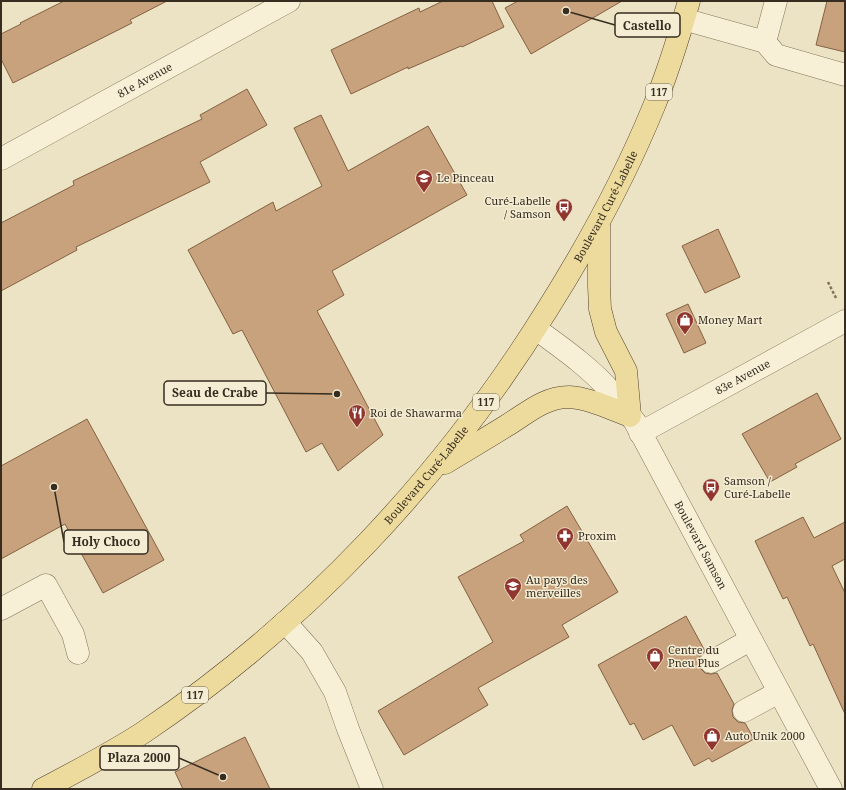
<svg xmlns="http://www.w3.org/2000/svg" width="846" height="790" viewBox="0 0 846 790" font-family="'Noto Serif',serif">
<rect width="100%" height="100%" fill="#ece3c4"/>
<g fill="#c8a27c" stroke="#836142">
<path d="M64 1H167L130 20 132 23 13 83 1 59V34L21 24 20 23Z"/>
<path d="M443 1H492L504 27 462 47 461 46 408 69V67L351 94 331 50 419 8 420 12Z"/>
<path d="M518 1H622L531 54 505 8Z"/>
<path d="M827 1H845V52L816 45Z"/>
<path d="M247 89 267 125 200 162 210 182 76 247 77 250 1 291V223L74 185 73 181 202 119 200 115Z"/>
<path d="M321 115 348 171 428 126 467 195 332 271 344 295 317 311 383 435 338 471 322 443 306 452 242 330 233 334 188 250 273 202 276 211 322 186 294 128Z"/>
<path d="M718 229 740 277 705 293 682 246Z"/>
<path d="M688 304 706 343 684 353 666 314Z"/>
<path d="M817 393 841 439 795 464 797 467 770 482 742 434Z"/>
<path d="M87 419 164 560 103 593 65 524 1 559V466Z"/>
<path d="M567 506 618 592 562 625 569 637 478 688 488 705 404 755 378 711 493 642 458 577 524 541 520 535Z"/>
<path d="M803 517 814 538 845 522V559L832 566 845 593V714L813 644 810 646 787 597 783 599 755 541Z"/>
<path d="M686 616 705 651 700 656 699 662 700 668 705 673 711 674 717 673 734 704 732 710 733 717 738 722 745 723 754 739 712 762 709 758 694 766 672 725 643 740 634 723 630 725 598 665Z"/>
<path d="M245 737 270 789H183L175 772Z"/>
</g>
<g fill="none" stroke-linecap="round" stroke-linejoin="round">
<g stroke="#85755b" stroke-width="23">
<g id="minor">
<path d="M683 19 765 42 776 55 845 75"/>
<path d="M765 42 776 1"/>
<path id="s1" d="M1 159 289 1"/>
<path id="s2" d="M536 329C562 348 591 368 612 393 620 402 627 412 635 422L831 789"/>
<path id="s3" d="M640 433 845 321"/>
<path d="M1 609 46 585 73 634 78 653"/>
<path d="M285 622 312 652 335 692 348 729 372 789"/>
<path d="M711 662 750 640"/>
<path d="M744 711 779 692"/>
</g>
</g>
<g stroke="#53432f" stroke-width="23">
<g id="major">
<path d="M445 463C465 451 485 439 506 426 526 414 544 397 569 397 589 398 611 409 630 416L626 371 606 332 600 309 599 286V226"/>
<path id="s4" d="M43 789C77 771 112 753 144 732 306 623 444 476 547 310 588 245 625 177 654 106 668 72 679 36 689 1"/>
</g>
</g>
<path stroke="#85755b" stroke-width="2.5" stroke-dasharray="3 2" stroke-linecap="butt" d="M828 282 836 298"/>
<use href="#minor" stroke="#f7f0d7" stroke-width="22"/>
<use href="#major" stroke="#eddb9d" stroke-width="22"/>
</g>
<defs>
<g id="school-pin" transform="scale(0.9)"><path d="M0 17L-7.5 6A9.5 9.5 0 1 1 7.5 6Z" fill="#91362e" stroke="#f4edd3"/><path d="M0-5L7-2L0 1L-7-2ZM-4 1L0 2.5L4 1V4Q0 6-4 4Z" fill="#fff"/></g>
<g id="bus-pin" transform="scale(0.9)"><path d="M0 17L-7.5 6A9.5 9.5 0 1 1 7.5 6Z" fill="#91362e" stroke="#f4edd3"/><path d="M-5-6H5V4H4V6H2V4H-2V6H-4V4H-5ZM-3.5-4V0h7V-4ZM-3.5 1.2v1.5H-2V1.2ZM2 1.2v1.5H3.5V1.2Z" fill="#fff"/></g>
<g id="shop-pin" transform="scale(0.9)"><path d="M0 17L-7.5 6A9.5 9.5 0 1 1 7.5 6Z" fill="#91362e" stroke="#f4edd3"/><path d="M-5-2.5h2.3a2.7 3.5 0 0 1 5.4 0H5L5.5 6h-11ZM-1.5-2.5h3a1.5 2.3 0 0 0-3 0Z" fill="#fff"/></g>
<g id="restaurant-pin" transform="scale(0.9)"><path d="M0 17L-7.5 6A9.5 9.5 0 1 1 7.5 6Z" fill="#91362e" stroke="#f4edd3"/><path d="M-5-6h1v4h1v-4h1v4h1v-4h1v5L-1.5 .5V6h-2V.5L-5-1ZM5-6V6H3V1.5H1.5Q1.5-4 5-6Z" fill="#fff"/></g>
<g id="pharmacy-pin" transform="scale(0.9)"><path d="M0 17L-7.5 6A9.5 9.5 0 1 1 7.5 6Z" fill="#91362e" stroke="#f4edd3"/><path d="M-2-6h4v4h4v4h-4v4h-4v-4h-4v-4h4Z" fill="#fff"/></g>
</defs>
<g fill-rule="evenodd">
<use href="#school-pin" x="424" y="178"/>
<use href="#bus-pin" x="564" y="207"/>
<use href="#shop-pin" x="685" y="320"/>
<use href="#restaurant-pin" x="357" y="413"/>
<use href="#bus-pin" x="711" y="487"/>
<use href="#pharmacy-pin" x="565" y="536"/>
<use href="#school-pin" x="513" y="586"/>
<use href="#shop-pin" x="655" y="656"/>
<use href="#shop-pin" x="712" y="736"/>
</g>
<g text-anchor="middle" stroke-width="3" stroke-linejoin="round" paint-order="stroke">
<g fill="#f4edd3" stroke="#6f6655" stroke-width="1">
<rect x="646" y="84" width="26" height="16" rx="3"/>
<rect x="473" y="394" width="26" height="16" rx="3"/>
<rect x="182" y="687" width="26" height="16" rx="3"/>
</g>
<g font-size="10" font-weight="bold" fill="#362c1f">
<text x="659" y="96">117</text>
<text x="486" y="406">117</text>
<text x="195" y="699">117</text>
</g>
<g font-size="11" fill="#362c1f" stroke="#f4edd3">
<text dy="4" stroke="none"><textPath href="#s1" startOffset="164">81e Avenue</textPath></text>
<text dy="4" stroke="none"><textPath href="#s4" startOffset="823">Boulevard Curé-Labelle</textPath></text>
<text dy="4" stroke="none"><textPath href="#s3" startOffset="117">83e Avenue</textPath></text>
<text dy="4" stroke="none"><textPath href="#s4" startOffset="499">Boulevard Curé-Labelle</textPath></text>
<text dy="4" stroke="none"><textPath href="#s2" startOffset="276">Boulevard Samson</textPath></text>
</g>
<g font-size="11" fill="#362c1f" stroke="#f4edd3" text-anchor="start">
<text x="437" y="182">Le Pinceau</text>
<text x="551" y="205" text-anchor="end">Curé-Labelle<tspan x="551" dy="13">/ Samson</tspan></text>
<text x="698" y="324">Money Mart</text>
<text x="370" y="417">Roi de Shawarma</text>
<text x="724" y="485">Samson /<tspan x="724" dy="13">Curé-Labelle</tspan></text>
<text x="578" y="540">Proxim</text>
<text x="526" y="584">Au pays des<tspan x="526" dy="13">merveilles</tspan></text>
<text x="668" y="654">Centre du<tspan x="668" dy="13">Pneu Plus</tspan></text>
<text x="725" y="740">Auto Unik 2000</text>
</g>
</g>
<path fill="none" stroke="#362c1f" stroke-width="1.5" d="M566 11L615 25M337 394L266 393M54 487L64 542M223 777L179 758"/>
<g fill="#362c1f" stroke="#f4edd3" stroke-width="1.5">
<circle cx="566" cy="11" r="4"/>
<circle cx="337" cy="394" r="4"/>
<circle cx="54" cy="487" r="4"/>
<circle cx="223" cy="777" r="4"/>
</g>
<g fill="#f4edd3" stroke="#362c1f" stroke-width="1.5">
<rect x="615" y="13" width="65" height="24" rx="4"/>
<rect x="164" y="381" width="102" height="24" rx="4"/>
<rect x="64" y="530" width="84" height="24" rx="4"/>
<rect x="100" y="746" width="79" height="24" rx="4"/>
</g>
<g font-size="12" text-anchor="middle" font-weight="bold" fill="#362c1f">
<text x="647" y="30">Castello</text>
<text x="215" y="397">Seau de Crabe</text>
<text x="106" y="546">Holy Choco</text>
<text x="139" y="762">Plaza 2000</text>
</g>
<rect width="846" height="790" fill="none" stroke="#362c1f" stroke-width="4"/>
</svg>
